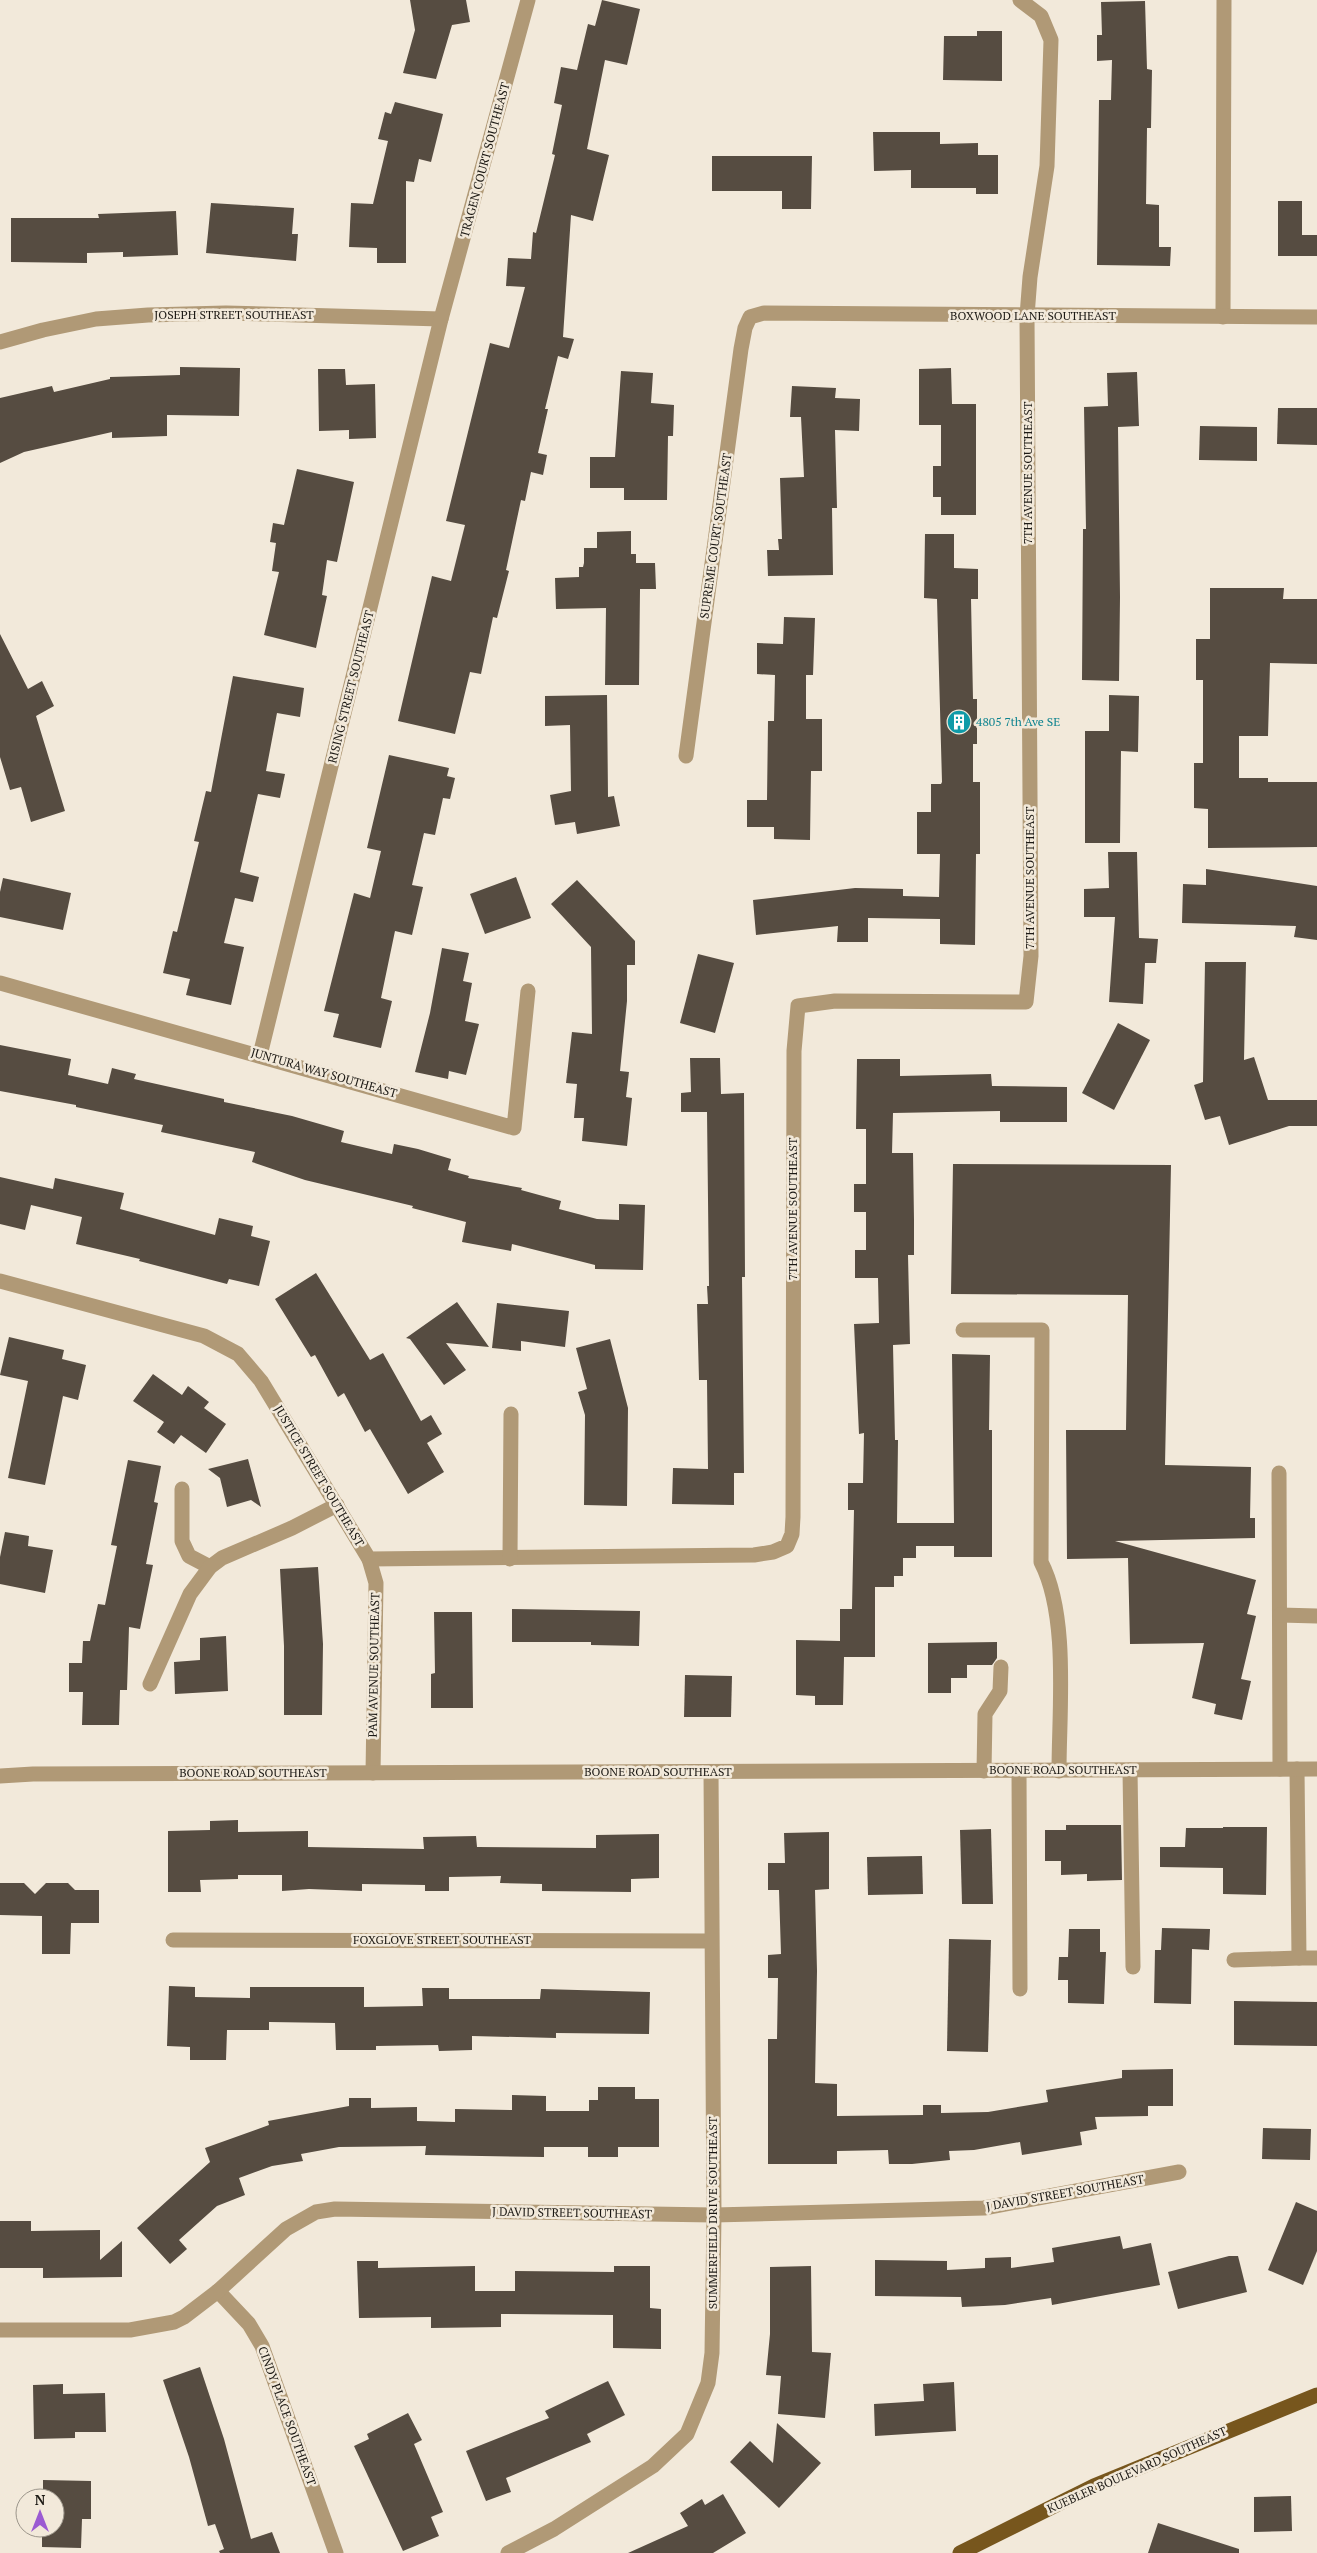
<svg xmlns="http://www.w3.org/2000/svg" width="1317" height="2553" viewBox="0 0 1317 2553" font-family="'PT Serif',serif">
<rect width="100%" height="100%" fill="#f2e9da"/>
<g fill="#564c41">
<path d="M410 0H466L470 22 452 25 436 79 403 73 415 30Z"/>
<path d="M602 0 640 9 627 65 605 60 587 149 609 155 593 221 571 215 563 337 574 339 568 359 558 356 545 409H548L538 453 547 455 543 475 531 472 525 501 521 500 506 570 509 571 497 618 493 617 481 674 470 672 455 734 398 721 432 576 451 581 465 525 446 521 490 343 509 348 525 287 506 286 508 258 531 259 533 232 536 233 555 155 552 154 562 105 554 103 561 67 577 70 588 24 595 26Z"/>
<path d="M1145 1 1147 69 1152 70 1151 128H1147L1146 204 1159 205V247H1171L1170 266 1097 265 1099 100H1111L1112 60 1097 61V35H1102L1101 2Z"/>
<path d="M977 31H1002V81L943 80 944 36H977Z"/>
<path d="M395 102 443 114 431 162 419 159 414 182 406 181V263H377V248L349 247 351 203 373 204 388 141 378 139 385 112 391 114Z"/>
<path d="M873 132H940V144L978 143V155H998V194H976V188H911V170L874 171Z"/>
<path d="M712 156H812L811 209H782V191H712Z"/>
<path d="M1278 201H1302V235H1317V256H1278Z"/>
<path d="M211 203 294 208 292 234H298L296 261 206 253Z"/>
<path d="M176 211 178 255 123 257V252L87 253V263L11 262V218H99L98 214Z"/>
<path d="M180 367 240 368 239 416 167 415V436L112 438V432L24 452 0 463V398L52 386 54 392 110 379V377L180 375Z"/>
<path d="M951 368 952 404H976V515H941V497H933V466H941V425H919V369Z"/>
<path d="M318 369H345L346 385 375 384 376 438 349 439V430L319 431Z"/>
<path d="M621 371 653 373 651 403 674 405 673 436H668L667 500H624V488H590V457H615Z"/>
<path d="M1137 372 1139 426 1118 427 1120 597 1119 681 1082 680 1083 529H1086L1084 407 1108 406 1107 373Z"/>
<path d="M792 386 836 388 835 398 860 399 859 431 835 430 837 508H832L833 575 768 576 767 550H779L778 539H782L780 478 804 477 801 417H790Z"/>
<path d="M1278 408H1317V445L1277 444Z"/>
<path d="M1200 426 1257 427V461L1199 460Z"/>
<path d="M297 469 354 482 337 562 327 560 322 595 327 596 316 648 264 635 279 572 272 571 276 543 270 542 273 523 284 525Z"/>
<path d="M631 531V554H636V563H655L656 589H640L639 685H605L606 608 556 609 555 578 579 577V567H583L584 563V548H597V532Z"/>
<path d="M925 534H954V568L978 569V599H971L973 699H977V744H973V782H980V854H976L975 945 940 944V919L868 918V942H837L838 926 756 935 753 900 855 888 903 889V896L939 897 940 854H917V812H931V784H941L942 782 937 599 924 598Z"/>
<path d="M1210 588H1284L1283 599H1317V664L1270 663 1268 736H1239V778H1268V782H1317V847L1208 848V809L1194 808V763H1203V680H1196V639H1210Z"/>
<path d="M784 617 815 618 813 675H806V719H822V771H811L810 840 774 839V827H747V800H767L768 721H774L775 675 757 674V643L783 644Z"/>
<path d="M0 634 28 689 42 681 54 706 36 716 65 811 31 822 21 787 10 790 0 757Z"/>
<path d="M233 676 304 688 300 717 277 713 266 771 285 774 280 798 258 794 240 872 259 877 253 902 235 898 224 943 244 947 231 1005 186 995 190 979 163 973 173 931 177 932 199 842 194 841 206 791 211 792Z"/>
<path d="M607 695 608 797 614 796 620 826 577 834 575 822 555 825 550 795 571 791 570 725 545 726V696Z"/>
<path d="M1109 695 1139 696 1138 752 1121 751 1120 843H1085V731H1109Z"/>
<path d="M389 755 449 768 447 776 455 778 450 799 443 798 435 835 424 833 412 885 423 887 412 935 395 931 381 998 392 1001 381 1048 333 1037 339 1014 324 1011 354 893 370 898 381 851 367 848Z"/>
<path d="M1108 852H1137L1139 938 1158 939 1156 963H1145L1143 1004 1109 1002 1115 917H1084V889L1109 888Z"/>
<path d="M1206 869 1317 886V940L1294 937 1296 926 1182 923 1183 884 1206 885Z"/>
<path d="M516 877 531 918 485 934 470 894Z"/>
<path d="M3 878 71 893 63 930 0 917V892Z"/>
<path d="M577 880 635 941V965H627V1001L620 1071 629 1072 626 1097 632 1098 627 1146 582 1141 584 1118H574L577 1084 566 1083 572 1032 592 1034 591 947 551 904Z"/>
<path d="M442 948 469 953 463 981 472 983 465 1021 479 1024 466 1075 449 1071 448 1079 415 1072 430 1013Z"/>
<path d="M698 954 734 963 715 1033 680 1023Z"/>
<path d="M1205 962H1246L1244 1060 1254 1057 1268 1100H1317V1126H1289L1229 1145 1220 1116 1205 1120 1194 1085 1203 1082Z"/>
<path d="M1118 1023 1150 1040 1114 1110 1082 1093Z"/>
<path d="M0 1045 71 1059 68 1075 108 1084 112 1068 136 1074 134 1079 224 1099V1102L292 1116 344 1131 341 1142 392 1154 394 1144 418 1149 451 1159 448 1170 469 1176 468 1178 522 1188 521 1190 561 1201 559 1209 597 1219 619 1220V1204L645 1205 643 1270 595 1269V1265L512 1244 511 1251 462 1242 466 1222 412 1208 413 1206 305 1180 252 1162 255 1152 161 1132 163 1125 76 1107V1105L0 1091Z"/>
<path d="M690 1058H720L721 1094 744 1093 745 1277H742L744 1473H734V1505L672 1504 673 1468 708 1469 707 1380H699L697 1304H708L707 1286H709L707 1112H681V1093L691 1092Z"/>
<path d="M857 1059H900V1076L991 1074 992 1086 1067 1087V1122H1000V1111L893 1113 892 1153H913L914 1220V1255H908L910 1344 893 1345 895 1440H898L897 1523H954L952 1354 990 1355 989 1430H992V1557H954V1546H916V1558H903V1576H894V1587H875V1657H844L843 1705H815V1696L796 1695V1640L840 1641V1609H852L854 1510H848V1483H863L864 1433 859 1434 854 1324 879 1323 878 1278H855V1250H866V1212H854V1184H866V1129H856Z"/>
<path d="M953 1164 1171 1165 1165 1465 1251 1467 1250 1518H1255V1538L1115 1541 1256 1580 1247 1614 1256 1616 1241 1679 1251 1681 1242 1720 1214 1714 1216 1704 1192 1698 1204 1643 1130 1644 1128 1558 1067 1559 1066 1430H1126L1128 1295 951 1294Z"/>
<path d="M0 1177 53 1189 55 1178 124 1193 120 1209 215 1235 219 1218 253 1226 251 1236 270 1241 259 1286 229 1279 227 1284 139 1261 140 1259 76 1244 82 1217 31 1205 25 1230 0 1224Z"/>
<path d="M316 1273 370 1360 383 1353 421 1421 431 1415 442 1434 427 1443 444 1472 408 1494 370 1429 365 1432 344 1393 338 1397 315 1355 311 1357 275 1299Z"/>
<path d="M457 1302 489 1347 446 1343 466 1370 444 1385 410 1339 406 1338Z"/>
<path d="M497 1303 569 1311 565 1347 521 1341V1351L492 1348Z"/>
<path d="M9 1337 64 1350 62 1359 86 1365 78 1400 63 1396 45 1485 8 1478 28 1381 0 1375Z"/>
<path d="M610 1339 628 1408 627 1506 584 1505 585 1415 578 1392 587 1389 576 1348Z"/>
<path d="M153 1374 182 1395 188 1386 209 1402 204 1408 226 1424 206 1453 181 1435 174 1444 157 1432 164 1422 133 1401Z"/>
<path d="M248 1459 261 1507 251 1500 227 1507 220 1478 208 1469Z"/>
<path d="M128 1460 161 1466 154 1502 158 1503 146 1564 153 1565 140 1629 129 1627 127 1690H120L119 1725H82L83 1692H69V1663H82L83 1641H90L98 1604 105 1605 117 1546 111 1545Z"/>
<path d="M5 1532 29 1536 28 1546 53 1550 45 1593 0 1584V1557Z"/>
<path d="M318 1567 323 1644 322 1715H284V1646L280 1569Z"/>
<path d="M512 1609 640 1611 639 1646 591 1645V1642H512Z"/>
<path d="M434 1612H472L473 1708H431V1674L435 1673Z"/>
<path d="M226 1636 228 1691 175 1694 174 1662 200 1660V1638Z"/>
<path d="M997 1642V1658L992 1665H967V1678H951V1693H928V1643Z"/>
<path d="M685 1675 732 1676 731 1717H684Z"/>
<path d="M238 1820V1832L308 1831V1847L424 1849 423 1837 476 1836 477 1847 596 1848V1835L659 1834V1878L631 1879V1892L542 1891V1884L500 1883 501 1876 449 1877V1891H425V1885L362 1884V1891L309 1889 282 1891V1875H238V1879L200 1880 201 1892H168V1831L210 1830V1821Z"/>
<path d="M1066 1825H1121L1122 1880 1087 1881V1874L1061 1875V1861H1045V1830H1066Z"/>
<path d="M1223 1827H1267L1266 1895 1223 1894V1868L1160 1867V1847H1185L1186 1828H1223Z"/>
<path d="M991 1829 993 1904H962L960 1830Z"/>
<path d="M829 1832V1889L815 1890 817 1971 815 2083 837 2084V2116L923 2115V2105H941V2113L988 2112 1048 2102 1046 2090 1122 2078V2070L1173 2069V2106H1148V2116L1095 2117 1097 2129 1080 2132 1082 2145 1022 2155 1020 2142 974 2150 949 2151 950 2160 912 2164H889L888 2150 837 2151V2164H768V2039H777L778 1978H768V1955L781 1954 779 1890H768V1863H785L784 1833Z"/>
<path d="M922 1856 923 1894 868 1895 867 1857Z"/>
<path d="M0 1883H24L35 1894 46 1883H68L75 1890H99V1923H71L70 1954H42V1916L0 1915Z"/>
<path d="M1162 1928 1210 1929 1209 1950 1192 1949 1191 2004 1154 2003 1155 1950H1161Z"/>
<path d="M1069 1929H1100V1952H1106L1104 2004 1068 2003V1980H1058L1059 1957H1068Z"/>
<path d="M949 1939 991 1940 988 2052 947 2051Z"/>
<path d="M169 1986 195 1987V1997L250 1998V1987H364V2007L423 2006 422 1988H449V1999H540L541 1989 650 1992 649 2034 556 2033V2038L472 2036V2050L439 2051 438 2045 376 2046V2050H336L335 2023 269 2022V2030H227L226 2060H190V2047L167 2046Z"/>
<path d="M1234 2001 1317 2002V2046L1234 2045Z"/>
<path d="M598 2087H635V2099H659V2147H618V2157H588V2147H544V2157L425 2155 426 2146 339 2147 301 2154 303 2161 272 2166 239 2178 245 2195 217 2206 179 2240 187 2249 170 2264 137 2228 210 2162 205 2148 269 2125 268 2121 349 2106V2098H371V2108L417 2107V2121L455 2122V2109L512 2110V2095L546 2096V2111H589V2100H598Z"/>
<path d="M1263 2128 1311 2129 1310 2160 1262 2159Z"/>
<path d="M1296 2202 1317 2211V2251L1303 2285 1268 2270Z"/>
<path d="M0 2221H31V2231L100 2230V2260L122 2241V2277L43 2278V2268H0Z"/>
<path d="M1120 2236 1123 2249 1151 2243 1160 2285 1052 2305 1051 2298 1005 2305 962 2307 961 2297 875 2296V2260L947 2261V2270L985 2268V2258L1011 2257V2268L1054 2262 1052 2248Z"/>
<path d="M1229 2256H1238L1247 2292 1178 2309 1168 2272Z"/>
<path d="M357 2261H378V2268L475 2266V2291H515V2271L614 2272V2266H650V2308L661 2309V2349L613 2348V2315L501 2314V2327L431 2328V2317L359 2318Z"/>
<path d="M811 2266 812 2352 831 2353 825 2418 778 2414 781 2376 766 2375 770 2334V2267Z"/>
<path d="M200 2367 224 2439 251 2539 272 2532 280 2553H220L219 2551 224 2549 215 2524 208 2526 189 2457 163 2380Z"/>
<path d="M608 2381 625 2415 587 2434 591 2442 506 2478 511 2492 486 2501 466 2451 549 2418 545 2411Z"/>
<path d="M954 2382 956 2431 875 2436 874 2404 924 2401 923 2384Z"/>
<path d="M63 2384V2394L105 2393 106 2432H75V2438L34 2439 33 2385Z"/>
<path d="M408 2413 422 2440 414 2444 443 2512 431 2517 439 2536 403 2551 354 2446 369 2439 367 2434Z"/>
<path d="M777 2423 821 2463 779 2508 730 2462 750 2441 773 2463Z"/>
<path d="M43 2480 91 2481V2519H82L81 2548 42 2547V2528H55V2498H43Z"/>
<path d="M723 2494 746 2533 713 2553H628L688 2526 680 2513 702 2499 705 2505Z"/>
<path d="M1291 2496 1292 2531 1254 2532V2497Z"/>
<path d="M1158 2523 1239 2549V2553H1148Z"/>
</g>
<g fill="none" stroke-linecap="round" stroke-linejoin="round">
<g stroke="#b09976" stroke-width="15">
<path d="M1223 317 1224 0"/>
<path d="M0 342 43 330 96 319 148 315 226 313 441 319"/>
<path d="M686 756 741 349 745 328 750 317 764 313 1317 317"/>
<path d="M0 983 514 1128 528 991"/>
<path d="M260 1055 441 319 528 0"/>
<path d="M0 1281 204 1336 238 1354 261 1381 369 1559 754 1555 773 1552 787 1546 792 1534 793 1517 794 1051 798 1006 835 1001 1026 1002 1031 956 1027 316 1030 277 1047 166 1051 40 1041 16 1020 0"/>
<path d="M963 1330H1042L1041 1562C1069 1616 1059 1710 1059 1771"/>
<path d="M1279 1473 1280 1769"/>
<path d="M182 1489V1541L189 1556 210 1567"/>
<path d="M369 1559 376 1583 373 1773"/>
<path d="M510 1559 511 1414"/>
<path d="M1280 1615 1317 1616"/>
<path d="M150 1684 190 1594 210 1567 222 1558 292 1528 337 1505"/>
<path d="M1297 1769 1299 1958H1317"/>
<path d="M1130 1770 1133 1967"/>
<path d="M984 1771 985 1714 1000 1691 1001 1667"/>
<path d="M1019 1771 1020 1989"/>
<path d="M0 1776 33 1774 1317 1769"/>
<path d="M173 1940 711 1941"/>
<path d="M1234 1960 1299 1958"/>
<path d="M218 2291 249 2324 262 2346 336 2553"/>
<path d="M0 2330H130L174 2322 184 2317 218 2291 286 2229 316 2212 335 2209 714 2215 984 2208 1179 2172"/>
<path d="M508 2553 554 2529 653 2466 687 2434 708 2383 712 2353 714 2215 711 1772"/>
</g>
<path stroke="#77561d" stroke-width="15" d="M960 2553 1094 2486 1317 2395"/>
</g>
<defs>
<g id="building-disc" transform="scale(1.25)"><circle r="9.5" fill="#0f9aa8" stroke="#f2e9da"/><path d="M-4-6H4V6H1V3H-1V6H-4ZM-2.5-4.3h1.7v1.8h-1.7ZM.8-4.3h1.7v1.8H.8ZM-2.5-1h1.7V.8h-1.7ZM.8-1h1.7V.8H.8Z" fill="#fff"/></g>
</defs>
<g fill-rule="evenodd">
<use href="#building-disc" x="959" y="722"/>
</g>
<g text-anchor="middle" stroke-width="5" stroke-linejoin="round" paint-order="stroke">
<g font-size="12" fill="#1c1914" stroke="#f2e9da">
<text transform="translate(485 160) rotate(-75)" y="4">TRAGEN COURT SOUTHEAST</text>
<text x="234" y="319">JOSEPH STREET SOUTHEAST</text>
<text x="1033" y="320">BOXWOOD LANE SOUTHEAST</text>
<text transform="translate(1028 473) rotate(-90)" y="4">7TH AVENUE SOUTHEAST</text>
<text transform="translate(716 536) rotate(-82)" y="4">SUPREME COURT SOUTHEAST</text>
<text transform="translate(351 687) rotate(-76)" y="4">RISING STREET SOUTHEAST</text>
<text transform="translate(1030 878) rotate(-90)" y="4">7TH AVENUE SOUTHEAST</text>
<text transform="translate(324 1073) rotate(16)" y="4">JUNTURA WAY SOUTHEAST</text>
<text transform="translate(793 1209) rotate(-90)" y="4">7TH AVENUE SOUTHEAST</text>
<text transform="translate(319 1476) rotate(59)" y="4">JUSTICE STREET SOUTHEAST</text>
<text transform="translate(374 1665) rotate(-89)" y="4">PAM AVENUE SOUTHEAST</text>
<text x="1063" y="1774">BOONE ROAD SOUTHEAST</text>
<text x="658" y="1776">BOONE ROAD SOUTHEAST</text>
<text x="253" y="1777">BOONE ROAD SOUTHEAST</text>
<text x="442" y="1944">FOXGLOVE STREET SOUTHEAST</text>
<text transform="translate(1065 2193) rotate(-10)" y="4">J DAVID STREET SOUTHEAST</text>
<text transform="translate(572 2213) rotate(1)" y="4">J DAVID STREET SOUTHEAST</text>
<text transform="translate(713 2213) rotate(-90)" y="4">SUMMERFIELD DRIVE SOUTHEAST</text>
<text transform="translate(287 2416) rotate(70)" y="4">CINDY PLACE SOUTHEAST</text>
<text transform="translate(1137 2470) rotate(-24)" y="4">KUEBLER BOULEVARD SOUTHEAST</text>
</g>
<g font-size="12" fill="#0d838f" stroke="#f2e9da" text-anchor="start">
<text x="976" y="726">4805 7th Ave SE</text>
</g>
</g>
<g transform="translate(40 2513)"><circle r="24" fill="#f2e9da" stroke="#9c968b"/>
<path d="M0-4L9 19L0 12L-9 19Z" fill="#9b5bd2"/>
<text y="-8" font-size="14" font-weight="bold" text-anchor="middle" fill="#1c1914">N</text>
</g>
</svg>
